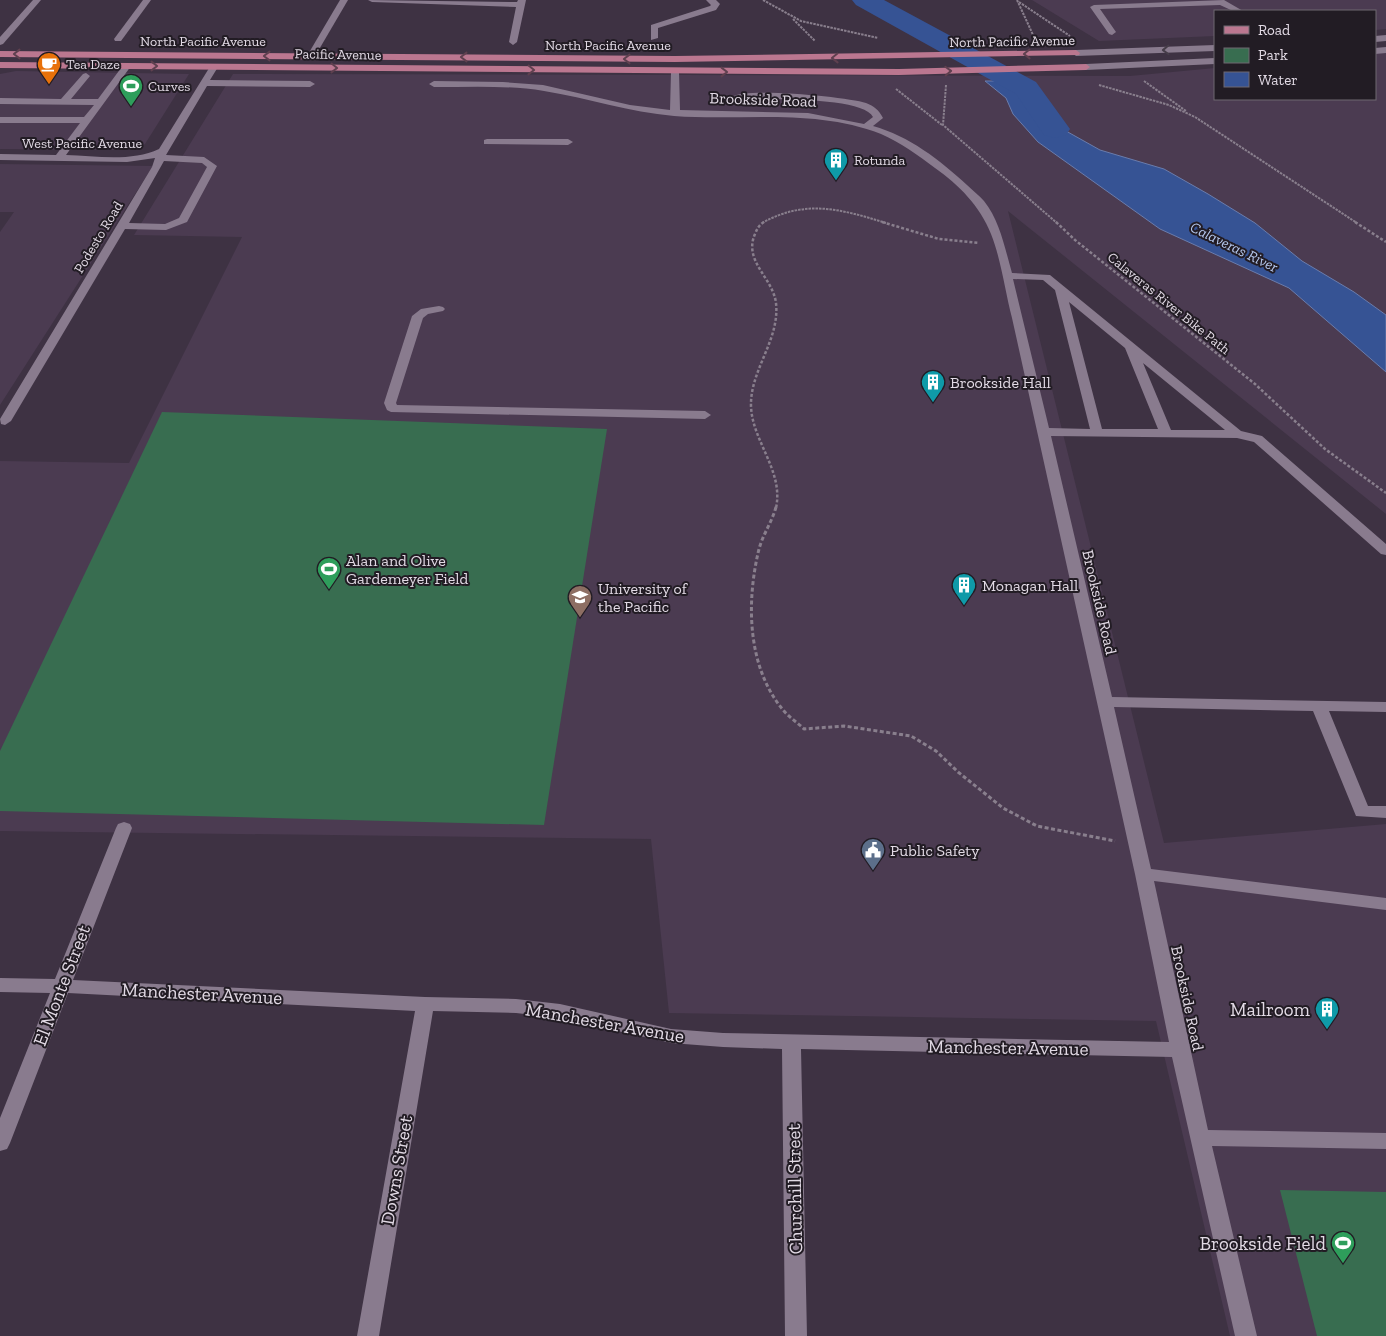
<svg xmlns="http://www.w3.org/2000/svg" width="1386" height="1336" viewBox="0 0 1386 1336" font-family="'Zilla Slab',serif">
<rect width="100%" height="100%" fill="#3e3243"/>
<g fill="#4b3b51">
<path d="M1032 0H1386V29L1375 30V11H1215V36L1099 41Z"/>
<path d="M1386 52V514L1008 211 1164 843 1386 824V1336H1230L1156 1021 669 1013 651 839 0 831V461L129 463 242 237 134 235 233 74 1130 76 1215 68V99H1375V53Z"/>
<path d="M16 71 189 74 145 144 134 150 0 149V74Z"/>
<path d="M0 164 153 166 0 405V232L14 212H0Z"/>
</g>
<g fill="#386d50">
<path d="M162 412 607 429 544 825 0 811V751Z"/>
<path d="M1280 1190 1386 1192V1336H1317Z"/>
</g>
<path fill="#365394" stroke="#6a7cac" d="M985 81H1020L1052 106 1066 131 1100 150 1164 169 1208 194 1255 223 1302 261 1354 292 1386 315V372L1289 288 1160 229 1038 142 1013 114 1006 98Z"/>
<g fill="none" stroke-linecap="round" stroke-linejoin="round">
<path fill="#365394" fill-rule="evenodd" d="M852 0H884L1036 82 1070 129 1066 135 1055 138 1044 135 1016 94 856 5Z"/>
<g stroke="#897f8d" stroke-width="2" stroke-dasharray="2.5 1" stroke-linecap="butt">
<path d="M763 0 801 21 878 38"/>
<path d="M1017 0 1034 37"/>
<path d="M1019 2 1070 36"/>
<path d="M793 19 815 41"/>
<path d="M1144 81 1186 111"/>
<path d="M946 85 943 125 1057 223"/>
<path d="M1099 85 1169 105 1195 117 1357 223"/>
<path d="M896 89 942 125"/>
<path d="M762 223C805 199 841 209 886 223"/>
</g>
<g stroke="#897f8d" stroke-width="2.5" stroke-dasharray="3 2" stroke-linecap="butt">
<path d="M764 222C759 225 757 229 755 234 743 261 773 278 776 303 780 340 750 370 751 406 752 441 784 471 776 508"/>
<path d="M882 222 939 239 979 243"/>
<path d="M1056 222 1075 240 1255 384 1325 449 1386 493"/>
<path d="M1355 222 1386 242"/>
</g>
<path stroke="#897f8d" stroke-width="3" stroke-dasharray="4 2.5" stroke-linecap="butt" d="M776 507C772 522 763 534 759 549 746 602 747 668 784 711 790 718 798 723 804 729L844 726 911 736 936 751 958 772 1003 808 1037 826 1115 841"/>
<g fill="#897b8e" fill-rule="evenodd">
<path d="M33 0H41L3 44 0 45V37Z"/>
<path d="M143 0H151L121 41H115L114 39Z"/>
<path d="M340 0H348L314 58H308L307 56Z"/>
<path d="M368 0 517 2 518 0H526L517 42 513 45 509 42 516 7 372 2Z"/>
<path d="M706 0H716L720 4 716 10 658 28V38L651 40V25L710 6 711 5Z"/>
<path d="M1224 0 1243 11H1233L1220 5 1100 9 1116 32 1112 35 1109 34 1090 7 1094 5Z"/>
<path d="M1386 35V41L1375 42V36Z"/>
<path d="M1215 45V51L1076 56 1072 53 1076 50Z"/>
<path d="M1386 47V53L1375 54V48Z"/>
<path d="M1215 58V64L1086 70 1082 67 1086 64Z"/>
<path d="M127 63 131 66 66 155C96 156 132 162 159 149L211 65 214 64 218 67 210 80 310 81 315 84 310 87 207 86 166 155 204 157 217 166 187 222 166 230 125 229 11 421 5 425 1 424 0 419 152 167 155 158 127 162 0 160V154L56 155 80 123H0V117H84L94 105 0 104V98L61 99 83 74 86 73 90 76 71 99H98L124 64ZM164 161 202 163 207 167 179 218 165 224 129 223Z"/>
<path d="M675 69 679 72 680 110 808 113 864 124 873 117C863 96 760 99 737 100L732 97C745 87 848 97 866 103 874 106 879 110 883 118L873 126C909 136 940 160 967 185 972 190 979 195 984 201 1000 221 1005 249 1012 273L1050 275 1241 431 1262 436 1386 544V555L1381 554 1254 442 1237 438 1051 436 1112 697 1386 702V712L1329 711 1368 806H1386V818L1356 816 1313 711 1114 707 1151 869 1386 898V910L1154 881 1208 1130 1386 1133V1149L1212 1146 1257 1336H1235L1172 1057 801 1049 807 1336H785L782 1049 723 1047 671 1043 560 1018 516 1013 433 1011 379 1336H357L415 1011 68 993 10 1143 7 1149 0 1151V1118L50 993 0 992V978L55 979 116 828 118 824 124 822 130 824 132 828 73 980 425 997 516 999 560 1004 671 1029 723 1033 1169 1042 1135 874 1012 318C1005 291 1001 259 991 234 980 206 959 185 935 168 918 155 901 143 881 134 815 108 742 121 674 116 629 112 588 98 544 91 508 85 470 87 434 87L429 84 434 81 503 82 543 85 630 105 670 110 671 72ZM1013 279 1043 280 1055 290 1090 429 1049 428ZM1069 302 1125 348 1158 429H1102ZM1143 363 1225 430H1171Z"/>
<path d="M487 139H568L573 142 568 145 484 144V140Z"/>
<path d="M439 306 443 307 445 309 443 311 428 314 423 318 396 403 397 405 705 411 711 415 705 419 391 412 387 410 384 403 412 316 421 309Z"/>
</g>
<g fill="#bb7790" fill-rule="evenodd">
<path d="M1076 50 1080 53 1079 55 675 62 0 57V51L675 56Z"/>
<path d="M0 62 899 69 1086 64 1090 67 1086 70 899 75 0 68Z"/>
</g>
</g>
<defs><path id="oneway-chevron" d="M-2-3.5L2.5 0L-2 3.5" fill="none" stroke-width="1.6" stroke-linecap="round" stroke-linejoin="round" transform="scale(1.25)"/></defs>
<use stroke="#463d49" href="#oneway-chevron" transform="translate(1166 50) rotate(178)"/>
<g stroke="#5f404f">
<use href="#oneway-chevron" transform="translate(17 54) rotate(-180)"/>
<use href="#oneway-chevron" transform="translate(1027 54) rotate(179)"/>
<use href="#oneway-chevron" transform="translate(267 56) rotate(-180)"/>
<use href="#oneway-chevron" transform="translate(464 57) rotate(-180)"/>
<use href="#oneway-chevron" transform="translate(835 58) rotate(179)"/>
<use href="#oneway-chevron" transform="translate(627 59) rotate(-180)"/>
<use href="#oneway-chevron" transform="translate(154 66)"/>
<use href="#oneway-chevron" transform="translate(334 68) rotate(1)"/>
<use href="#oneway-chevron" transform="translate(531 70) rotate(1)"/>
<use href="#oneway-chevron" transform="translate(948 71) rotate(-2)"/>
<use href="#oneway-chevron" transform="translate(724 72)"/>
</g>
<defs>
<g id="cafe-pin" transform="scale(1.25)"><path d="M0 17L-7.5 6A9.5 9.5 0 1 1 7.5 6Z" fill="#e8710a" stroke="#221c24"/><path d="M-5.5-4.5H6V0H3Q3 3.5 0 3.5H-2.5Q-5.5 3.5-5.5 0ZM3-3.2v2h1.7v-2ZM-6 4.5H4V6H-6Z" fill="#fff"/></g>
<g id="stadium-pin" transform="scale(1.25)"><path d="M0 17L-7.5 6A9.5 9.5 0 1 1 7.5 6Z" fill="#2e9e5b" stroke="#221c24"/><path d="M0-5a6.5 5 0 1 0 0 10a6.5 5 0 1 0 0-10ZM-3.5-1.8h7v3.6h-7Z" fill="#fff"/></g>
<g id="building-pin" transform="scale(1.25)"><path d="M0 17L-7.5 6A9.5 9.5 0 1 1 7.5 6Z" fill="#0f9aa8" stroke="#221c24"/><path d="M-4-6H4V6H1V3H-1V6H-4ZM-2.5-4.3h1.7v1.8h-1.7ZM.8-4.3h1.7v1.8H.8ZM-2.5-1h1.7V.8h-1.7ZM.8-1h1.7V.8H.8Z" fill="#fff"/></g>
<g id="university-pin" transform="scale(1.25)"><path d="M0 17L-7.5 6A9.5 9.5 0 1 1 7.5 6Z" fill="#8d6e63" stroke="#221c24"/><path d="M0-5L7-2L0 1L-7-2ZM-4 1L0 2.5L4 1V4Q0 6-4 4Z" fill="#fff"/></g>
<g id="civic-pin" transform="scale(1.25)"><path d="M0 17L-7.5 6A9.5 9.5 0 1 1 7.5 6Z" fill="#5c6f8a" stroke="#221c24"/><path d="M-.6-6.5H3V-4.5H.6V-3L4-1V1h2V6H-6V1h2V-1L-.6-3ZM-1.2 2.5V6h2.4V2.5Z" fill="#fff"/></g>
</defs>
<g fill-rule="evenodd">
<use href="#cafe-pin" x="49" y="64"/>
<use href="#stadium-pin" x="131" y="86"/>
<use href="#building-pin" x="836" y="160"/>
<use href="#building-pin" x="933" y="382"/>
<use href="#stadium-pin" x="329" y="569"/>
<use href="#building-pin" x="964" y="585"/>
<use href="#university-pin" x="580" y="597"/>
<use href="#civic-pin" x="873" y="850"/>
<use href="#building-pin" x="1327" y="1009"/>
<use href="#stadium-pin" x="1343" y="1243"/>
</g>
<g text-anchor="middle" stroke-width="4" stroke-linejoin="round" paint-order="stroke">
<g font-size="14" fill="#e2dae5" stroke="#221c24">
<text x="203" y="46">North Pacific Avenue</text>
<text transform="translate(1012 41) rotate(-1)" y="5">North Pacific Avenue</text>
<text x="608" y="50">North Pacific Avenue</text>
<text transform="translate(338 54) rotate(1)" y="5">Pacific Avenue</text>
<text x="82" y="148">West Pacific Avenue</text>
<text transform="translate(98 237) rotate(-59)" y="5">Podesto Road</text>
<text transform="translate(1169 303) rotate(39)" y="5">Calaveras River Bike Path</text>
</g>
<g font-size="14" fill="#e2dae5" stroke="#221c24" text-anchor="start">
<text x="66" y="69">Tea Daze</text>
<text x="148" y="91">Curves</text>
<text x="854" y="165">Rotunda</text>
</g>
<g font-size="15" font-style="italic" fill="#b5c8ee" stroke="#221c24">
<text transform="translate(1234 247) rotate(26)" y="5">Calaveras River</text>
</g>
<g font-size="16" fill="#e2dae5" stroke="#221c24">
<text transform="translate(763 99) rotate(2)" y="6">Brookside Road</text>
<text transform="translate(1100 602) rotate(77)" y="6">Brookside Road</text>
<text transform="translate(1188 998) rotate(78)" y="6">Brookside Road</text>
</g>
<g font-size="16" fill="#e2dae5" stroke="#221c24" text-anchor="start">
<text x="950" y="388">Brookside Hall</text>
<text x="346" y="566">Alan and Olive<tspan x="346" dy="18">Gardemeyer Field</tspan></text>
<text x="982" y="591">Monagan Hall</text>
<text x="598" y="594">University of<tspan x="598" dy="18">the Pacific</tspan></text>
<text x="890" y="856">Public Safety</text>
</g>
<g font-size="19" fill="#e2dae5" stroke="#221c24">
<text transform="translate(61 985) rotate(-69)" y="7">El Monte Street</text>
<text transform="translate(202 993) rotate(3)" y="7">Manchester Avenue</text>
<text transform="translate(605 1022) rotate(10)" y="7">Manchester Avenue</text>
<text transform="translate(1008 1047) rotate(1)" y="7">Manchester Avenue</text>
<text transform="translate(396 1170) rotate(-80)" y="7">Downs Street</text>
<text transform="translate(794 1189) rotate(-91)" y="7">Churchill Street</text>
</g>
<g font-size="19" fill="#e2dae5" stroke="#221c24" text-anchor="end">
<text x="1310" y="1016">Mailroom</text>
<text x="1326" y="1250">Brookside Field</text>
</g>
</g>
<rect x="1214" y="10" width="162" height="90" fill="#221c24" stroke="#6f6871"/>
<rect x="1224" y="26" width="25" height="8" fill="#bb7790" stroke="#6f6871"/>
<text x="1258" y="35" font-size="15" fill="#e2dae5">Road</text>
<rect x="1224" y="48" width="25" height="15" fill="#386d50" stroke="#6f6871"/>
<text x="1258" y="60" font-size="15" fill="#e2dae5">Park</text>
<rect x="1224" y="72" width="25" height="15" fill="#365394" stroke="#6f6871"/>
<text x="1258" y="85" font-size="15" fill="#e2dae5">Water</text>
</svg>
